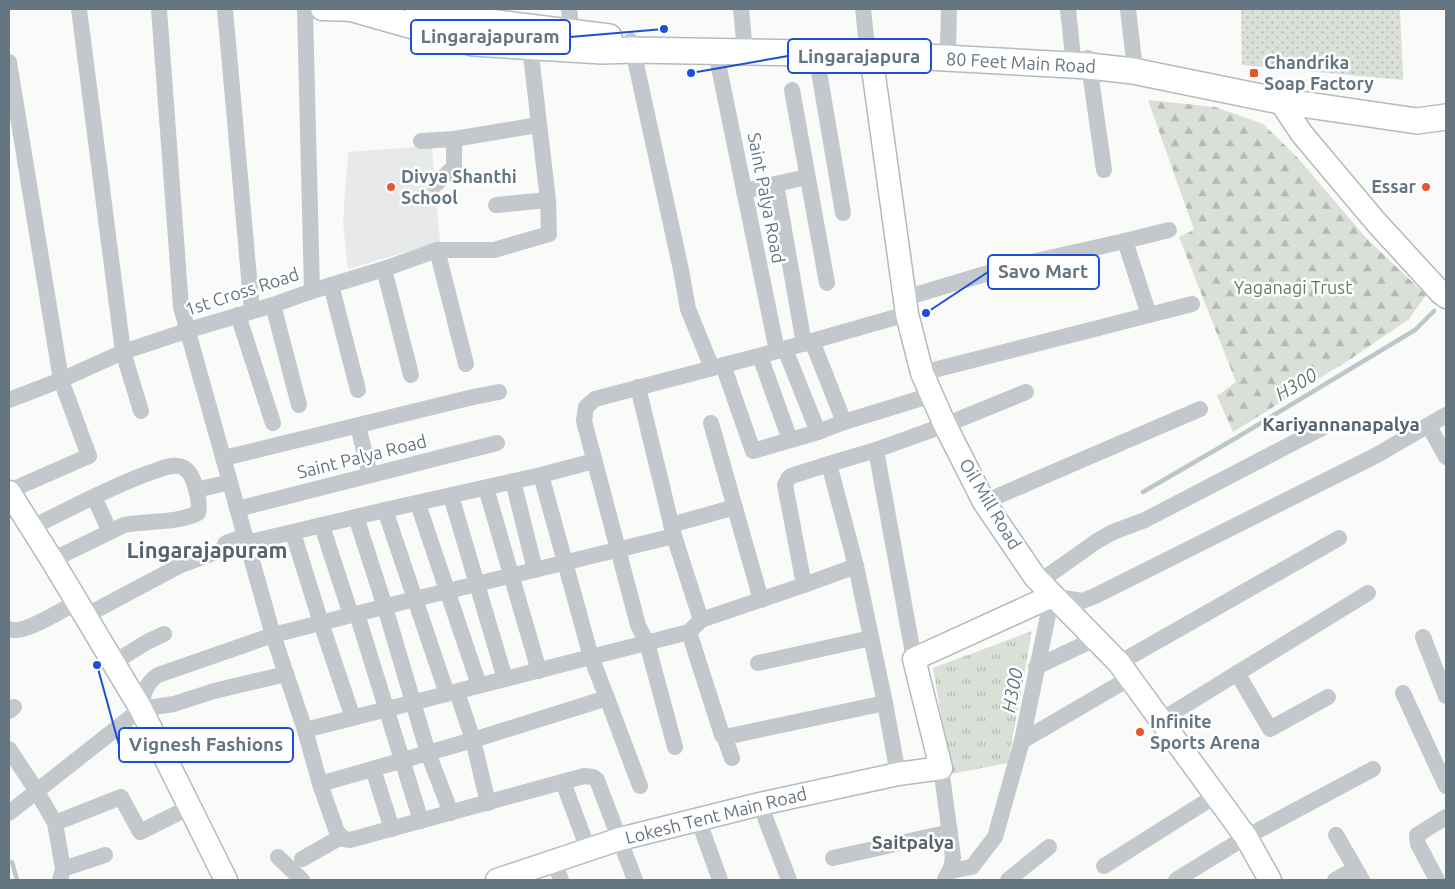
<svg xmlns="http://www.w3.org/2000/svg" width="1455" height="889" viewBox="0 0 1455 889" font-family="Ubuntu,sans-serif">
<defs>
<pattern id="grass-dots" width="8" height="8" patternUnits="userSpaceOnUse" patternTransform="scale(1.25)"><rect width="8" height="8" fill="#dadfd7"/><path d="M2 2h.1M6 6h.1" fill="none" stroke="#b4b9b4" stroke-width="1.8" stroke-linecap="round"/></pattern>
<pattern id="forest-firs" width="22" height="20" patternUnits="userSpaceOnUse" patternTransform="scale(1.25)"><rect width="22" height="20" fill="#dadfd7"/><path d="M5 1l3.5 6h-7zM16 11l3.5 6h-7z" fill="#b4b9b4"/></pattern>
<pattern id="park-tufts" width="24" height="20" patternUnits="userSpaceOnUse" patternTransform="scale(1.25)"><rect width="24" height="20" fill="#dadfd7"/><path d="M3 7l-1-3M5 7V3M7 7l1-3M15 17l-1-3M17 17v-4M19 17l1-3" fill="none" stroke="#b4b9b4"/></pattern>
</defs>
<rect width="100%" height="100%" fill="#fafaf8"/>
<path fill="#e8e9e9" d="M432 146 440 242 348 269 343 222 348 152Z"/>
<path fill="url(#grass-dots)" d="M1241 9H1400L1403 80 1242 65Z"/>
<path fill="url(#forest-firs)" d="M1148 100 1215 107 1263 124 1297 157 1367 239 1426 295 1409 319 1352 358 1233 432 1217 396 1236 382 1179 237 1194 230Z"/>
<path fill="url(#park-tufts)" d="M1032 631 1008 763 951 774 933 668Z"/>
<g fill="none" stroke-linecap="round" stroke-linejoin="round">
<g stroke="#bbc7cb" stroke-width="4.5">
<path d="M1143 492 1236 438 1415 330 1434 311"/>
<path d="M12 862 17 880"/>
</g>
<g stroke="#b3babf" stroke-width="25">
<g id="secondary">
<path d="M322 9 357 10"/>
<path d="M871 54 907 314 922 373 945 425 984 502 1035 577 1119 663 1246 837 1270 880"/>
<path d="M1281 91 1280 101 1302 134 1376 222 1441 293 1446 297"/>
<path d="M9 492 52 560 141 709 226 880"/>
<path d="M497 880 620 839 760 804 898 774 941 768 914 659 1052 596"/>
</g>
</g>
<g stroke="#b5babe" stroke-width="28">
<g id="primary">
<path d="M353 9 473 43 602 51 633 50 871 54 1089 66 1133 71 1280 101 1417 121 1446 117"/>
<path d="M418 13 609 37"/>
</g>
</g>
<g stroke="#c3c8cc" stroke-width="16">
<path d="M79 9 123 352 141 411"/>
<path d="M159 9 181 307 245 536 273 635 305 730 320 784 337 832 344 839 350 840 584 776 593 777 597 780 635 880"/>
<path d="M225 9 252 311"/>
<path d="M305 9 312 291"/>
<path d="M569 9 572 32"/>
<path d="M741 9 744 40"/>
<path d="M863 9 867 46"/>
<path d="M1068 9 1073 57"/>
<path d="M1128 9 1134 61 1133 71"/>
<path d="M631 41 681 270 688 309 712 368"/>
<path d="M948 48 949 9"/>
<path d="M816 54 843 213"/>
<path d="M1088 58 1104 170"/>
<path d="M9 62 61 380 89 456 9 491"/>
<path d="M792 90 827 283"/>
<path d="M421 141 454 139 538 125"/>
<path d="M776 184 804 344"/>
<path d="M435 185 454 167V139"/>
<path d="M744 191 807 177"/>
<path d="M496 205 548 200"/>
<path d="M1125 241 1169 230"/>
<path d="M437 250 466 364"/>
<path d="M384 269 411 375"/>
<path d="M331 285 358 390"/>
<path d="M905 298 1005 268 1125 241 1149 315"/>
<path d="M273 305 299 405"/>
<path d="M238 315 273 423"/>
<path d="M785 349 818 432"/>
<path d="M777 351 907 314"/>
<path d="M760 356 790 440"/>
<path d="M723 365 753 451 818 432 844 422 812 341"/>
<path d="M922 373 1192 304"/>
<path d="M9 400 61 380 123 352 189 330 273 305 312 291 384 269 437 250H494L549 234 548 200 530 47"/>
<path d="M844 422 932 395"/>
<path d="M711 423 761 600"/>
<path d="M358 426 370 475"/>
<path d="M1429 426 1446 457"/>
<path d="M224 458 473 397 499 392"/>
<path d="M513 481 535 570"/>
<path d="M486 488 539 671"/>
<path d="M196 490 230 482"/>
<path d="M451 496 505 679"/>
<path d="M94 497 110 532"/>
<path d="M984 502 1200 409"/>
<path d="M418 504 479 685"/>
<path d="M237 509 497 443"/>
<path d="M385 510 447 694"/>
<path d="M356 517 385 607 428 753 451 813"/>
<path d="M671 525 735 507"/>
<path d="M322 526 351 615"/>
<path d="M31 528C69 509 106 489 146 474 156 471 169 464 179 466 189 468 193 478 195 486 198 495 200 504 198 513 175 524 148 520 124 525L52 560"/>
<path d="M293 533 321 623 353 718"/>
<path d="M247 543 385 510 541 475 594 461"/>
<path d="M856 566 885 703"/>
<path d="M1039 582 1097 541 1113 532 1145 520 1322 428"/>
<path d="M804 585 785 485 788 479 791 476 829 464"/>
<path d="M357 614 421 821"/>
<path d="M85 616 181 565 222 550 226 543 245 536"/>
<path d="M701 620 804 585 856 566 829 464 876 450"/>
<path d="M9 629C23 636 63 609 77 602"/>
<path d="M689 632 722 735 730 736 885 703 898 774"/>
<path d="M1423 637 1446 696"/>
<path d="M914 659 876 450 945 425 1026 392"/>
<path d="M113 663 147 642 164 634"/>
<path d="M758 663 871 638"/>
<path d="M1119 663 1339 538"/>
<path d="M1036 667 1095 639"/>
<path d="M1237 673 1270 729 1328 697"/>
<path d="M457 692 473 740 488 803"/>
<path d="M1403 693 1446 786"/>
<path d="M607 698 640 786"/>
<path d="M141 709 174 704 214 691 286 674"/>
<path d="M9 711 14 707"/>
<path d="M1161 720 1368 593"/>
<path d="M305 730 689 632 701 620 674 536 638 387"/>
<path d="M724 736 732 758"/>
<path d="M1022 741 1130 678"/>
<path d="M675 747 647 643 638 625 584 421 586 407 595 399 777 351 716 53"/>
<path d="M9 749 36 790 55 823 63 869 60 880"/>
<path d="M941 768 953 857 951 868 945 879"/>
<path d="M373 769 392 829"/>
<path d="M563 782 588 849"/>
<path d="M320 784 473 740 607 698 591 657 541 475"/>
<path d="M760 804 789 880"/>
<path d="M9 813 141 709C144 693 144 685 158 675L273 635 415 599 674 536"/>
<path d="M698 819 720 880"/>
<path d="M55 823 121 797 140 832 190 807"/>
<path d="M1336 835 1362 880"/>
<path d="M278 857 302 880"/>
<path d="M833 858 950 832"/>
<path d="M302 859 341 837"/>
<path d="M554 861 561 880"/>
<path d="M1104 866 1215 796"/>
<path d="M63 869 105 855"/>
<path d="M950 871 972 867 995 837 1022 741 1052 596 1082 601 1095 596 1375 456 1446 415"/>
<path d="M1008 880 1049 847"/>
<path d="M1176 880 1246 837 1373 769"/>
<path d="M1335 880 1355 869"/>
<path d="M1437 880 1418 844 1417 835 1446 817"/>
</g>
<use href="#secondary" stroke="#fff" stroke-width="22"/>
<use href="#primary" stroke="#fff" stroke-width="25"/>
</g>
<g fill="#e4572e" stroke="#fff" stroke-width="2">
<rect x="1249" y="68" width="10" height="10" rx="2.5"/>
<circle cx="391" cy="187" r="5"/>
<circle cx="1426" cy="187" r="5"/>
<circle cx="1140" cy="732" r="5"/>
</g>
<g text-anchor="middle" stroke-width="5" stroke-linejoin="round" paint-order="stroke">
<g font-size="18" fill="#657683" stroke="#fff">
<text transform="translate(1021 63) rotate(3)" y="6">80 Feet Main Road</text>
<text transform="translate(766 198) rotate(79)" y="6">Saint Palya Road</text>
<text transform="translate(242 292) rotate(-18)" y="6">1st Cross Road</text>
<text transform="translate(362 457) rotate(-14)" y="6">Saint Palya Road</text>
<text transform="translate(990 504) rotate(59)" y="6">Oil Mill Road</text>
<text transform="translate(716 816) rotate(-14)" y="6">Lokesh Tent Main Road</text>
</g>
<g font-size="18" font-weight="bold" fill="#657683" stroke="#fff" text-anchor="start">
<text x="1264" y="69">Chandrika<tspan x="1264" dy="21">Soap Factory</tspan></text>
<text x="401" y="183">Divya Shanthi<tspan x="401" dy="21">School</tspan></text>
<text x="1416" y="193" text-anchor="end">Essar</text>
<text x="1150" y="728">Infinite<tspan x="1150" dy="21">Sports Arena</tspan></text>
</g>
<g font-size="18" fill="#687a64" stroke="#fff">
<text x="1293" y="294">Yaganagi Trust</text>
</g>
<g font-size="19" font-style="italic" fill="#60757c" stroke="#fff">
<text transform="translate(1296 384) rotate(-31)" y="7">H300</text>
<text transform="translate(1012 690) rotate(-79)" y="7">H300</text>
</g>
<g font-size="19" font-weight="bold" fill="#57646e" stroke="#fff">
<text x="1341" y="431">Kariyannanapalya</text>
<text x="913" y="849">Saitpalya</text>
</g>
<g font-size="22" font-weight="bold" fill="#57646e" stroke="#fff">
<text x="207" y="558">Lingarajapuram</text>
</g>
</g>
<path fill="none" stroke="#1d4ed8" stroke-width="2" d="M664 29L570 37M691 73L788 56M926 313L988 272M97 665L119 745"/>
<g fill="#1d4ed8" stroke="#fff" stroke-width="2">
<circle cx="664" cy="29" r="5"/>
<circle cx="691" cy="73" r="5"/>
<circle cx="926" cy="313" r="5"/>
<circle cx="97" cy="665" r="5"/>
</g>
<g fill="#fff" stroke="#1d4ed8" stroke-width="2">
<rect x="411" y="20" width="159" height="34" rx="5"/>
<rect x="788" y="39" width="143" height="34" rx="5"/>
<rect x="988" y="255" width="111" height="34" rx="5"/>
<rect x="119" y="728" width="174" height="34" rx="5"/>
</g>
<g font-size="19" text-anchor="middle" font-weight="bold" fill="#657683">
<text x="490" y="43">Lingarajapuram</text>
<text x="859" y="63">Lingarajapura</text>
<text x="1043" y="278">Savo Mart</text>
<text x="206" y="751">Vignesh Fashions</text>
</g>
<rect width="1455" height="889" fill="none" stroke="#657683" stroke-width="20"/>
</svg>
